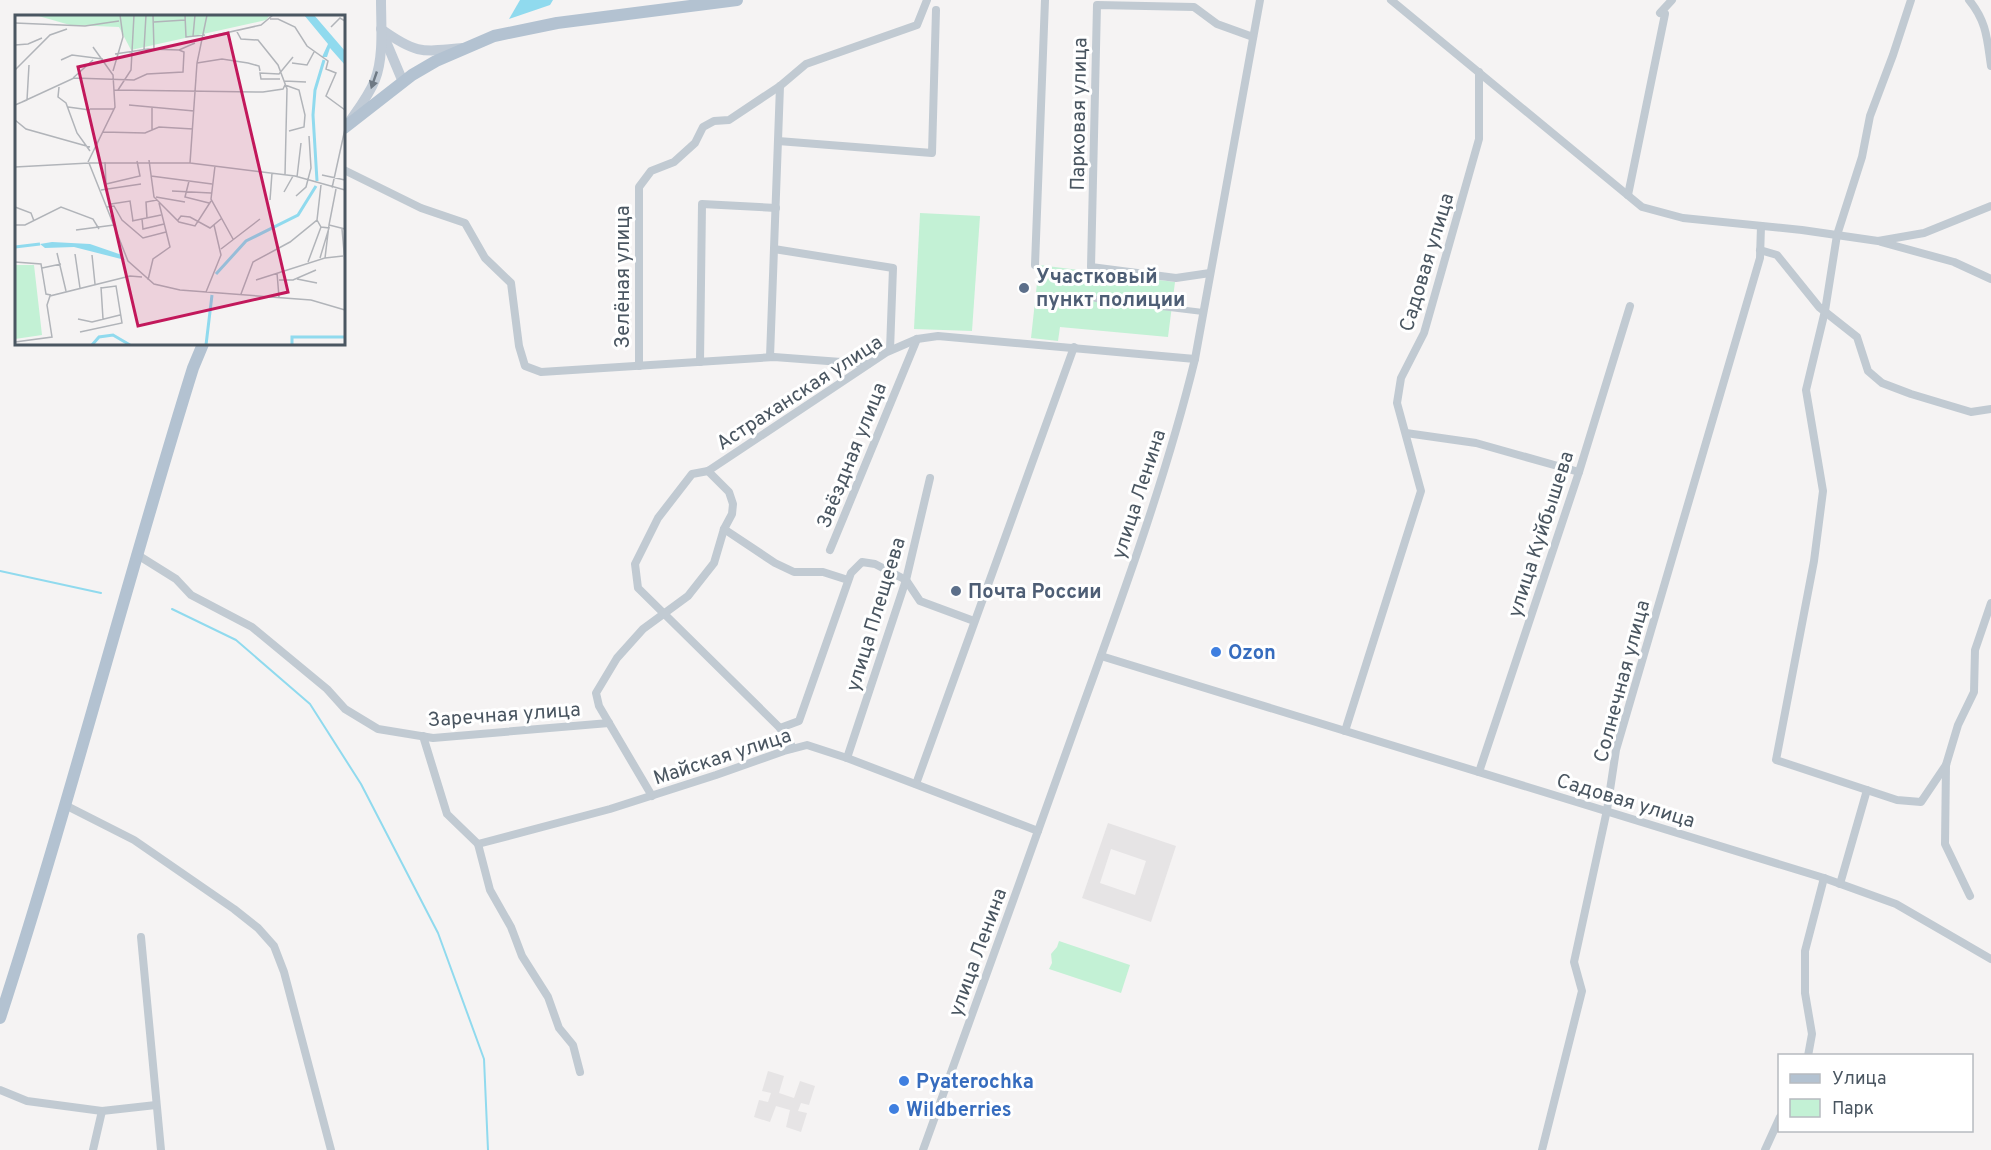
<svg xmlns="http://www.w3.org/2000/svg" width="1991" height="1150" viewBox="0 0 1991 1150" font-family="Overpass,sans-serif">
<rect width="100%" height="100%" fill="#f5f3f3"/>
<g fill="#e6e4e5" fill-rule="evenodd">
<path d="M1108 823 1176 846 1151 922 1082 898ZM1111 849 1146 861 1135 895 1100 883Z"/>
<path d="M768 1071 784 1076 779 1093 794 1098 800 1081 815 1086 809 1105 801 1103 798 1111 807 1113 801 1132 786 1127 790 1110 776 1106 770 1122 754 1117 759 1100 768 1102 771 1093 762 1091Z"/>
</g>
<g fill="#c3f1d5">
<path d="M920 213 980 216 972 331 914 329Z"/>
<path d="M1039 265 1175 282 1168 337 1060 327 1058 341 1031 338Z"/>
<path d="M1059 941 1130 965 1121 993 1049 969 1052 963 1051 954 1057 947Z"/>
</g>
<path fill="#90daee" d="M520 0H553L550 5 509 19Z"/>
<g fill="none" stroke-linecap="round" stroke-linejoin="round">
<g stroke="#90daee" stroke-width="2">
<path d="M0 571 101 593"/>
<path d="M172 609 236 640 310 704 361 784 438 933 484 1059 488 1150"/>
</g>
<path stroke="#c1cad2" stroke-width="6" d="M1096 299 1203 312"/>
<g stroke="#c1cad2" stroke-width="8">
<path d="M1391 0 1642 207 1683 218 1802 230 1878 241 1924 233 1991 206"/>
<path d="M1911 0 1893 55 1870 116 1862 157 1837 235 1825 311 1806 390 1823 491 1814 561 1776 760 1897 800 1921 802 1946 765"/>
<path d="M1969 0C1987 22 1987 39 1991 66"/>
<path d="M1660 13 1672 0"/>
<path d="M778 141 932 153 936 10"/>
<path d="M344 170 421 208 465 223 485 258 511 283 519 346 525 366 541 372 774 357 868 364"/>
<path d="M1628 195 1665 14"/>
<path d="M1881 242 1954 262 1991 279"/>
<path d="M774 249 893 268 890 350"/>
<path d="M1760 250 1777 255 1819 307 1857 337 1868 371 1882 383 1911 394 1971 412 1991 409"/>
<path d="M1035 265 1045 0"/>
<path d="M1210 273 1176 278 1091 267 1097 5 1194 7 1217 24 1253 37"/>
<path d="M770 357 780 86"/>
<path d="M700 362 702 204 776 208"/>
<path d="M639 366V187L651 171 674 162 695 143 703 127 714 121 729 120 780 86 806 64 917 25 927 0"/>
<path d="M1406 433 1476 443 1579 472"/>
<path d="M724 529 775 563 794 572H823L848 580"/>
<path d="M830 550 917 339"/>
<path d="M136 554 176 579 191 595 252 627 327 689 345 709 378 729 433 738 609 723"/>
<path d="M1101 656 1824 878 1896 904 1991 959"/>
<path d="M780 728 799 721 851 573 862 562 875 564 906 580 920 601 974 621"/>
<path d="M1345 731 1421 491 1397 403 1401 378 1424 333 1479 139V72"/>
<path d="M423 736 447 814 478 844 490 890 511 927 522 956 548 997 559 1028 573 1045 580 1072"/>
<path d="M793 748 780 728 638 588 635 564 658 518 692 474 708 471 887 352 917 339 938 336 1195 359"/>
<path d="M847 758 906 580 930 478"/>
<path d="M1479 772 1579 472 1630 306"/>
<path d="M916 784 1074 347"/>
<path d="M652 796 599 706 596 693 617 658 643 629 688 596 714 563 724 529 732 514 733 504 729 492 708 471"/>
<path d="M65 805 134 840 234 909 258 928 274 946 284 972 331 1150"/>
<path d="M478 844 610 809 716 775 784 751 807 745 847 758 1038 831"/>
<path d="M1840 884 1867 790"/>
<path d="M1970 896 1945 844 1946 765 1958 725 1974 692 1975 650 1991 603"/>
<path d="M141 937 161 1150"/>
<path d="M1808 1056 1812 1034 1805 993V951L1824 878"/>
<path d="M0 1090 27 1101 102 1111 156 1105"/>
<path d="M93 1150 102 1111"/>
<path d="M923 1150C975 1007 1026 865 1077 722 1120 603 1165 482 1195 359L1260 0"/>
<path d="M1542 1150 1582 991 1574 962 1607 810 1616 750 1760 258 1761 226"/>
<path d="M1765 1150 1780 1117"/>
</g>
<g stroke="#c1cbd6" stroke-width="10">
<path d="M381 29C416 54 421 52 463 48"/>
<path d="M382 32 403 82"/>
<path d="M350 121C359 108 369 95 375 80 384 57 381 25 381 0"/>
</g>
<g stroke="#b3c2d1" stroke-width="12">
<path d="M344 128 412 75 436 61 494 36 557 23 737 0"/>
<path d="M0 1018C70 802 126 583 193 368L203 344"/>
</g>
</g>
<defs><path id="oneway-solid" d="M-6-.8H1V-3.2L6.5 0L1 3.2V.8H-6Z" transform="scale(1.5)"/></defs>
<use fill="#6e7984" href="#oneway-solid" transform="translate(374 80) rotate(109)"/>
<g fill="#5c6f8a" stroke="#fff" stroke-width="2">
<circle cx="1024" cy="288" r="6"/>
<circle cx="956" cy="591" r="6"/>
</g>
<g fill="#3f7fe0" stroke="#fff" stroke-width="2">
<circle cx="1216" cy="652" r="6"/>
<circle cx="904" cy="1081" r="6"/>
<circle cx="894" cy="1109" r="6"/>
</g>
<g text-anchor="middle" stroke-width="6" stroke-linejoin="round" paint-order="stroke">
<g font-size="20" fill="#4a5661" stroke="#fff">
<text transform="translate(1078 114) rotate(-89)" y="7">Парковая улица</text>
<text transform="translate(1426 262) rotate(-73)" y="7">Садовая улица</text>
<text transform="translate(622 277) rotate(-90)" y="7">Зелёная улица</text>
<text transform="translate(799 392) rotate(-33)" y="7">Астраханская улица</text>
<text transform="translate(851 455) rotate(-68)" y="7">Звёздная улица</text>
<text transform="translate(1138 494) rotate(-72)" y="7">улица Ленина</text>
<text transform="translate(1540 534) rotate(-72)" y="7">улица Куйбышева</text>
<text transform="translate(875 614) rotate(-73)" y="7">улица Плещеева</text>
<text transform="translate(1621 681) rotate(-75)" y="7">Солнечная улица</text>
<text transform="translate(504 714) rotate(-4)" y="7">Заречная улица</text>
<text transform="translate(722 756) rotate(-18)" y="7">Майская улица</text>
<text transform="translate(1626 800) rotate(17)" y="7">Садовая улица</text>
<text transform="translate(977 952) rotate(-70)" y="7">улица Ленина</text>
</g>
<g font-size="20" font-weight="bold" fill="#4e5e75" stroke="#fff" text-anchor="start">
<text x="1036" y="283">Участковый<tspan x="1036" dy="23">пункт полиции</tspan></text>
<text x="968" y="598">Почта России</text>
</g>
<g font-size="20" font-weight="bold" fill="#366cbe" stroke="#fff" text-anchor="start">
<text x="1228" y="659">Ozon</text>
<text x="916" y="1088">Pyaterochka</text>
<text x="906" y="1116">Wildberries</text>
</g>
</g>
<g transform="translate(15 15)">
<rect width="330" height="330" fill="#f5f3f3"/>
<path d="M20 0H255L251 5 116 35 104 12 55 10ZM0 250H19L27 320 0 324Z" fill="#c3f1d5"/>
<path d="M289 0H299L330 36V50L315 33 312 42H307L313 29ZM37 227 75 229 107 240 110 245 59 232 30 233 25 229Z" fill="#90daee"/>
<path fill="none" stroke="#90daee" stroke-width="3" d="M302 166 298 100 300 75 309 45M0 232 25 229M201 259 231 226 283 200 301 171M77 330 84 322 98 320 115 330M191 330 197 280M277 330V322H330"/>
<path fill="none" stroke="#b1b4b9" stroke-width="1.5" d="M138 0 139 34M170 0 171 22 190 20M255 4H263L280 12 292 31 313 46 311 54 321 58 311 81 330 95M139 7 170 5M0 8 70 11 104 6M316 12 325 3 330 6M221 15 226 24 243 25 263 50 272 74 270 160M178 21 180 0M188 23 246 10 258 0M0 30 13 29 27 23M129 34 131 0M100 39 133 34 164 35 180 28M46 45 57 40 88 44M182 48 207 44 233 48 244 51 245 56M277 48 292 50 299 37M0 55 35 20 52 14M98 56 108 22 105 0M58 63 78 45M265 64H246L245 58 264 59 278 42M269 66 291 67M44 72 43 82 51 88 62 118 75 136M99 75 248 77 268 74 270 70 284 75 290 100 289 112 274 116M103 75 116 55 119 0M7 87 59 63 119 65 132 59 168 57 169 37 164 35M0 90 12 85 14 50M114 90 179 96M53 92 75 95M137 92V115M75 94H99M0 105 11 114 75 132M88 117 130 118 144 112 178 114M134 145 139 182 164 207 180 211 196 186M73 147 100 92 98 60 78 32M90 147 91 169 125 161 122 146M74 148H175L280 161 330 175M175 148 182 48 192 0M200 151 196 184 218 224M0 152 74 148 113 246 139 269 165 275 296 285 330 295M307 160 330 165M136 161 197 169M282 162 286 128M174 166 170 182 194 188M317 173 330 114M321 174 314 210 330 214M86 175 126 169M157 176 196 178M269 177 278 161M281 181 291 172 296 153 294 121M141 182 170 187M255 185 257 158M96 189 115 186 118 206M0 192 16 198 19 206M92 192 99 191 107 205 128 223 151 217M132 203 131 187 142 185M127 204 128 214 149 209M163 205 166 201 175 202 195 213 207 203M302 205 306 212 314 213 305 243M117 206 146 200M0 210H10L46 192 78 204 84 214M327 214 330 248M61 215 99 210M206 234 245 204M42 238 51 276M60 239 65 273M77 240 80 269M310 243 328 241M0 247 26 249 31 279 36 280M293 247 306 212M27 253 46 249M262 258 264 282M282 264 302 268M133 265 138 244 155 232 144 188M241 265 310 243 314 210M264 265H278L301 255M86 272 88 304M191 277 206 240 199 210M226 279 238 247 275 227 302 205 306 170M63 304 77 307 105 300M65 317 107 308 101 271 86 273M0 327 37 322 32 290 35 281 115 261 127 262"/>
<path fill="#c2185b" fill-opacity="0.15" stroke="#c2185b" stroke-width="3" d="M213 18 273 277 123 311 63 52Z"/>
<rect width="330" height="330" fill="none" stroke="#4a5661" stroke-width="3"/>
</g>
<rect x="1778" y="1054" width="195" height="78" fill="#ffffff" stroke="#b7bbc0" stroke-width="1.5"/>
<rect x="1790" y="1074" width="30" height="9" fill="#b3c2d1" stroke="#b7bbc0" stroke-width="1.5"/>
<text x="1832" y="1084" font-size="18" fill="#4a5661">Улица</text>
<rect x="1790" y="1099" width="30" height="18" fill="#c3f1d5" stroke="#b7bbc0" stroke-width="1.5"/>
<text x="1832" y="1114" font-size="18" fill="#4a5661">Парк</text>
</svg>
